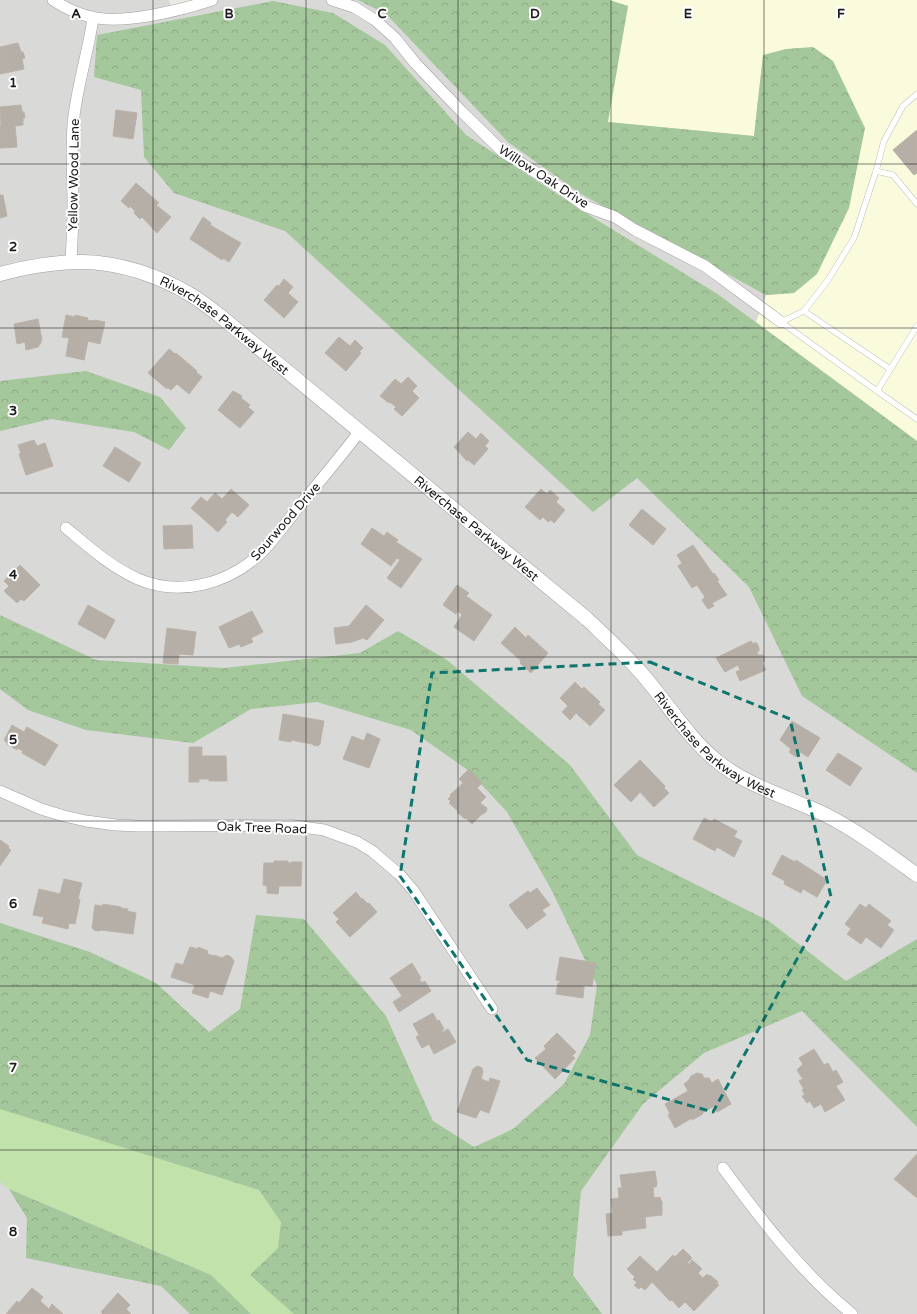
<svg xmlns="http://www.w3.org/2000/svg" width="917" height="1314" viewBox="0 0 917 1314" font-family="'Varela Round',sans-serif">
<defs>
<pattern id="forest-crowns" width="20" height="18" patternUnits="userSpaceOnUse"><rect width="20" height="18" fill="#a4c79b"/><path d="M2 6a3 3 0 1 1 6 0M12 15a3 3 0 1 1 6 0" fill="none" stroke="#8daa85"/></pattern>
</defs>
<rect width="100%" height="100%" fill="#ece9e2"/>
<path fill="#d9d9d8" d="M0 0H169L173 10 200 0H917V1314H0Z"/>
<path fill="#f9fbdc" d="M609 0H917V441L756 322 766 295 794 293 763 55 754 136 607 122 628 6Z"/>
<path fill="#c2e2ac" d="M0 1099 278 1181 404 1314H250L211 1275 9 1189 0 1182Z"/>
<g fill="url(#forest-crowns)">
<path d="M358 0H609L628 6 608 122 754 136 763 55 786 49 813 47 833 61 865 128 849 208 817 274 794 293 766 295 581 194 508 142 386 14Z"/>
<path d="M273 1 333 13 385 45 466 135 597 220 716 293 917 441V773L802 696 749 587 637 478 593 512 285 231 174 193 144 157 141 90 94 77 97 35Z"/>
<path d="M86 371 160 397 186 428 169 450 134 432 51 419 0 431V381Z"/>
<path d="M0 615 96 660 224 668 360 653 398 631 447 660 570 765 637 855 769 921 846 981 917 939V1127L802 1011 704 1053 643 1104 581 1191 573 1275 602 1314H294L250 1275 278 1248 281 1222 259 1190 0 1109V923L90 952 156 983 209 1032 240 1009 256 915 304 919 386 1016 433 1121 474 1147 513 1129 564 1084 590 1035 597 985 551 889 507 812 469 771 411 730 317 702 251 709 193 743 86 730 28 710 0 689Z"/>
<path d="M9 1189 211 1275 251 1314H190L161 1286 26 1258 27 1218Z"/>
</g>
<g fill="#b5afa8" stroke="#bcb1a6">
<path d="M18 43 21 52H23L25 58 22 59 24 69 0 74V47Z"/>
<path d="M21 105 22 112H24L25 118H23V125L15 126 17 147 0 148V125H1L0 107Z"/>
<path d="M116 110 137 113 133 139 113 136Z"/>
<path d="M917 130V173L914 175 893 150Z"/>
<path d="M136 183 159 203 156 205 171 217 157 233 142 217 140 219 134 213 135 211 130 206 129 208 121 201Z"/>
<path d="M0 195H3L7 216 0 218Z"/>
<path d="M203 217 211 223 210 225 241 243 229 262 223 258 222 260 190 239Z"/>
<path d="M284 279 293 287 288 293 298 302 284 318 264 300 277 285 279 286Z"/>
<path d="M66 315 75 317V315L88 318 87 320 94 321 95 320 105 322 100 344 88 341 84 360 66 356 69 338 62 337Z"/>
<path d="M38 319 42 340H41V343L38 347 26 350 25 342 17 344 14 324Z"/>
<path d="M339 337 350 346 355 340 363 348 359 352 361 353 346 371 325 353Z"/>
<path d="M169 349 175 354 176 353 197 371 196 372 202 377 189 394 177 384 171 390 167 387V389L148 373Z"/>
<path d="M408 377 417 386 412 391 419 398 402 416 394 409 396 407 390 402 389 403 380 396 395 379 401 384Z"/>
<path d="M233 391 242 396 241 398 250 405 248 407 254 412 240 428 218 410Z"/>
<path d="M468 432 476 439 481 433 489 441 485 446 488 449 474 465 468 460 467 461 454 447Z"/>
<path d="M34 440 37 446 45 443 53 466 26 475 19 454 21 453 18 445Z"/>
<path d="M115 447 141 463 129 482 103 466Z"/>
<path d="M231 489 249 505 238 517 232 512 225 520 227 522 218 532 191 508 201 497 207 502 215 493 222 499Z"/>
<path d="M541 489 547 494 550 490 559 498 556 502 565 510 554 523 551 520 548 522 543 517 540 520 525 507Z"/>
<path d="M642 509 666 529 653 545 629 525Z"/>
<path d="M192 525 193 548 164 549 163 526Z"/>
<path d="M372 528 384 536 387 532 398 540 396 542 422 559 401 588 387 578 400 560 397 558 391 566 361 544Z"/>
<path d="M693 545 713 574 714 573 719 580 717 581 727 595 712 603 714 606 708 609 702 600 705 597 697 585 692 588 678 566 682 563 677 555Z"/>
<path d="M20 565 40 585 24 601 21 599 17 603 4 591 9 586 4 581Z"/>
<path d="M457 585 469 593 466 596 492 615 474 641 454 627 462 615 458 611 456 614 443 605Z"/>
<path d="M88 605 115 620 105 639 78 624Z"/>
<path d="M366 605 384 620 367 640 363 638 352 642 336 644 334 628 349 626Z"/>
<path d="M252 611 263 632 251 638 253 642 241 647 239 644 229 648 219 627Z"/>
<path d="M515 627 526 638 528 635 548 653 531 673 520 663 521 661 501 643Z"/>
<path d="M167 628 196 632 193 655 179 654 178 664 163 663Z"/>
<path d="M751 641 752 643H757L759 648V651L757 652 758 655H763L765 660 762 663 766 670 740 681 736 672 740 670 738 665 725 672 716 658Z"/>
<path d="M575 682 582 689 584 687 600 702 598 704 605 710 590 726 576 713 570 720 562 712 568 706 560 698Z"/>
<path d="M283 714 324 721 320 744 318 746 313 745 312 743V744L291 740V742L279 740Z"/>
<path d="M792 721 820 738 808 757 800 752 796 757 789 752 791 749 780 740Z"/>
<path d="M12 725 24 732 27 727 58 745 45 766 22 753 23 751 17 748V750L7 744V743L4 740Z"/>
<path d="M367 733 380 739 369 768 343 759 352 736 364 741Z"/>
<path d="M189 747H202V756H226L227 781H209V779H199V782H189Z"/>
<path d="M838 753 862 768 850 786 826 770Z"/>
<path d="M640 760 665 786 664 788 669 793 654 807 640 792 631 802 614 785Z"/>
<path d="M469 769 482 783 477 788 486 797 480 803 487 808 486 812 481 815 472 824 466 818 465 819 457 812 458 811 449 803 451 801 448 799 451 796 450 795 463 783 459 779Z"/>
<path d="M704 818 712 822 714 819 737 831 734 837 742 841 734 857 717 847 715 851 693 839Z"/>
<path d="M0 840 9 846 8 848 11 850 0 866Z"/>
<path d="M782 855 795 862 796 860 827 880 817 897 803 889 801 893 784 884 785 881 772 874Z"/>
<path d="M274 861H288V863H291V862H302L301 886H279L278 894 267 893V886L263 885 264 863H274Z"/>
<path d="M64 879 82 883 78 899 80 900 75 924 69 923 68 929 42 923 44 917 33 915 39 889 60 894Z"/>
<path d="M537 888 550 905 542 910 546 915 527 929 515 914 509 905 528 891 530 893Z"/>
<path d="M356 892 361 899 362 898 368 904 369 903 377 912 350 937 336 922 339 919 333 913Z"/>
<path d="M103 904 121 907V908L128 909 127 911 136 913 133 934 101 930 98 931 94 930 92 928 95 905 103 906Z"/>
<path d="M860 904 866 908 869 904 891 921 887 925 894 930 881 948 866 937 861 944 847 934 851 929 845 924Z"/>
<path d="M190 947 198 949V947L208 951 207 954 214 956V955L222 958 227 955 231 957 234 961 222 995 210 991 208 998 192 993 195 985 171 977 176 963 183 965Z"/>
<path d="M560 957 596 963 592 986 583 985 584 987 583 998 556 994 558 983H560V981L556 980Z"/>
<path d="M412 963 421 978 419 979 422 983 425 981 431 991 399 1012 393 1002 402 996 390 978Z"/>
<path d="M433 1013 437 1021 439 1020 444 1029 442 1030 443 1032 448 1029 456 1042 434 1054 429 1044 422 1048 416 1037 419 1035 413 1024Z"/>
<path d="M557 1033 576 1052 572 1056 575 1058 555 1079 535 1058 546 1049 544 1046Z"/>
<path d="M814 1049 824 1065 828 1063 833 1072 836 1070 843 1082 836 1086 845 1100 825 1112 821 1104 814 1108 810 1101 807 1103 802 1096 805 1095 802 1090 804 1089 799 1081 804 1078H802L797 1070 803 1064 799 1058Z"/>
<path d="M477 1066 482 1068 483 1072 481 1079 489 1082 490 1078 500 1081 489 1113 480 1110 476 1118 457 1112 473 1069Z"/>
<path d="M697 1073 702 1074 704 1078H709L712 1083 718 1079 731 1104 717 1112 714 1106 702 1113 703 1114 692 1120V1118L675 1128 668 1115 670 1114 665 1104 688 1091 684 1084 689 1080 691 1076Z"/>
<path d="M917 1154V1198L894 1179Z"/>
<path d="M655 1171 657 1184 656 1187H653L654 1198 660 1197 661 1201H662V1215L645 1217 646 1228 622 1231V1235L608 1236 606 1214 613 1213 611 1199 619 1198 618 1188H622L620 1175Z"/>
<path d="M683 1249 692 1258 687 1263 689 1264 692 1260 702 1269 698 1273 703 1278 707 1274 709 1276 710 1275 718 1282 716 1283 719 1285 694 1311 685 1302 679 1308 672 1300 670 1301 652 1282 645 1290 641 1287 639 1289 634 1285 637 1283 633 1279 635 1277 627 1269 640 1256 657 1272 673 1255 675 1257Z"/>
<path d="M32 1288 43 1297 40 1301 49 1309 52 1304 63 1314H6L17 1301 19 1303Z"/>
<path d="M118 1293 130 1305 126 1309 131 1314H103L101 1312Z"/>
</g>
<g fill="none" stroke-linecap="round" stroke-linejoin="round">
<g stroke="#9f9f9f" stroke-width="6">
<g id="service">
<path d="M876 171 884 141 903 106 917 94"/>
<path d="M917 204 893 175 876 171 854 238 828 280 804 311 781 322 877 391 917 326"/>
<path d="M804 311 890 369"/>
<path d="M877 391 917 419"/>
</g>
</g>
<g stroke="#9f9f9f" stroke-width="12">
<g id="minor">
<path d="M53 0C65 8 77 14 92 17 122 25 182 10 212 0"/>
<path d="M332 0 354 7 375 20 395 38 415 63 461 111 503 152 556 185 585 206 615 217 635 230 705 266 781 322"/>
<path d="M71 262C72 243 73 224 73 204 73 178 71 152 73 125 76 89 88 54 93 18"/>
<path d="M66 528C89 547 111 567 138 579 180 597 228 584 261 553 275 539 288 520 301 504 321 480 341 456 360 431"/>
<path d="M0 791 41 809 64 816 86 821 116 825 139 826 288 825 324 830 357 842 372 851 399 874 413 890 492 1009"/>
<path d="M723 1168C763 1222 800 1271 852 1314"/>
</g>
</g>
<g stroke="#9f9f9f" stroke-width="15">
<g id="tertiary">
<path id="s1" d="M0 274C26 267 54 262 81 262 119 262 160 276 191 295 201 301 210 308 219 315L587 619C606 637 626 655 643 675 668 704 688 738 718 762 749 787 791 798 826 815 859 832 888 854 917 875"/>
</g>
</g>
<use href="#service" stroke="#fff" stroke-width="5.5"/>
<use href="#minor" stroke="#fff" stroke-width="11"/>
<use href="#tertiary" stroke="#fff" stroke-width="14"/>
</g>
<path fill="none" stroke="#0f766e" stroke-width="3" stroke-dasharray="8 5" stroke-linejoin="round" d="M650 662 790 719 831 897 713 1112 527 1060 400 876 432 673Z"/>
<path fill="none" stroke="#1b1b1b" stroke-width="1" stroke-opacity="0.55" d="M153 0V1314M306 0V1314M458 0V1314M611 0V1314M764 0V1314M0 164H917M0 328H917M0 493H917M0 657H917M0 821H917M0 986H917M0 1150H917"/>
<g text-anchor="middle" stroke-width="4" stroke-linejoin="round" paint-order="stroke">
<g font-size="13" fill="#1b1b1b" stroke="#fff">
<text transform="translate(73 175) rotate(-89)" y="5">Yellow Wood Lane</text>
<text transform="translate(544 176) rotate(33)" y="5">Willow Oak Drive</text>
<text dy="5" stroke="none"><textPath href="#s1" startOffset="243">Riverchase Parkway West</textPath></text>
<text transform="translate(285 521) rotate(-49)" y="5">Sourwood Drive</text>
<text dy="5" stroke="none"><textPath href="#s1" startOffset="567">Riverchase Parkway West</textPath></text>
<text dy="5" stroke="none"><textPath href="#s1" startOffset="891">Riverchase Parkway West</textPath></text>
<text transform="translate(262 827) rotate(2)" y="5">Oak Tree Road</text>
</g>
</g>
<g font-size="13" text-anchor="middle" font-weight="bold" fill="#1b1b1b" stroke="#fff" stroke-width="4" stroke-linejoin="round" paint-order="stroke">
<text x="76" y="18">A</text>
<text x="229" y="18">B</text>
<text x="382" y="18">C</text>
<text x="535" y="18">D</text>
<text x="688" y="18">E</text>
<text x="841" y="18">F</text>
<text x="13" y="87">1</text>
<text x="13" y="251">2</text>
<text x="13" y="415">3</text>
<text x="13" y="579">4</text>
<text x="13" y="744">5</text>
<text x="13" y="908">6</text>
<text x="13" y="1072">7</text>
<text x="13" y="1236">8</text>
</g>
</svg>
